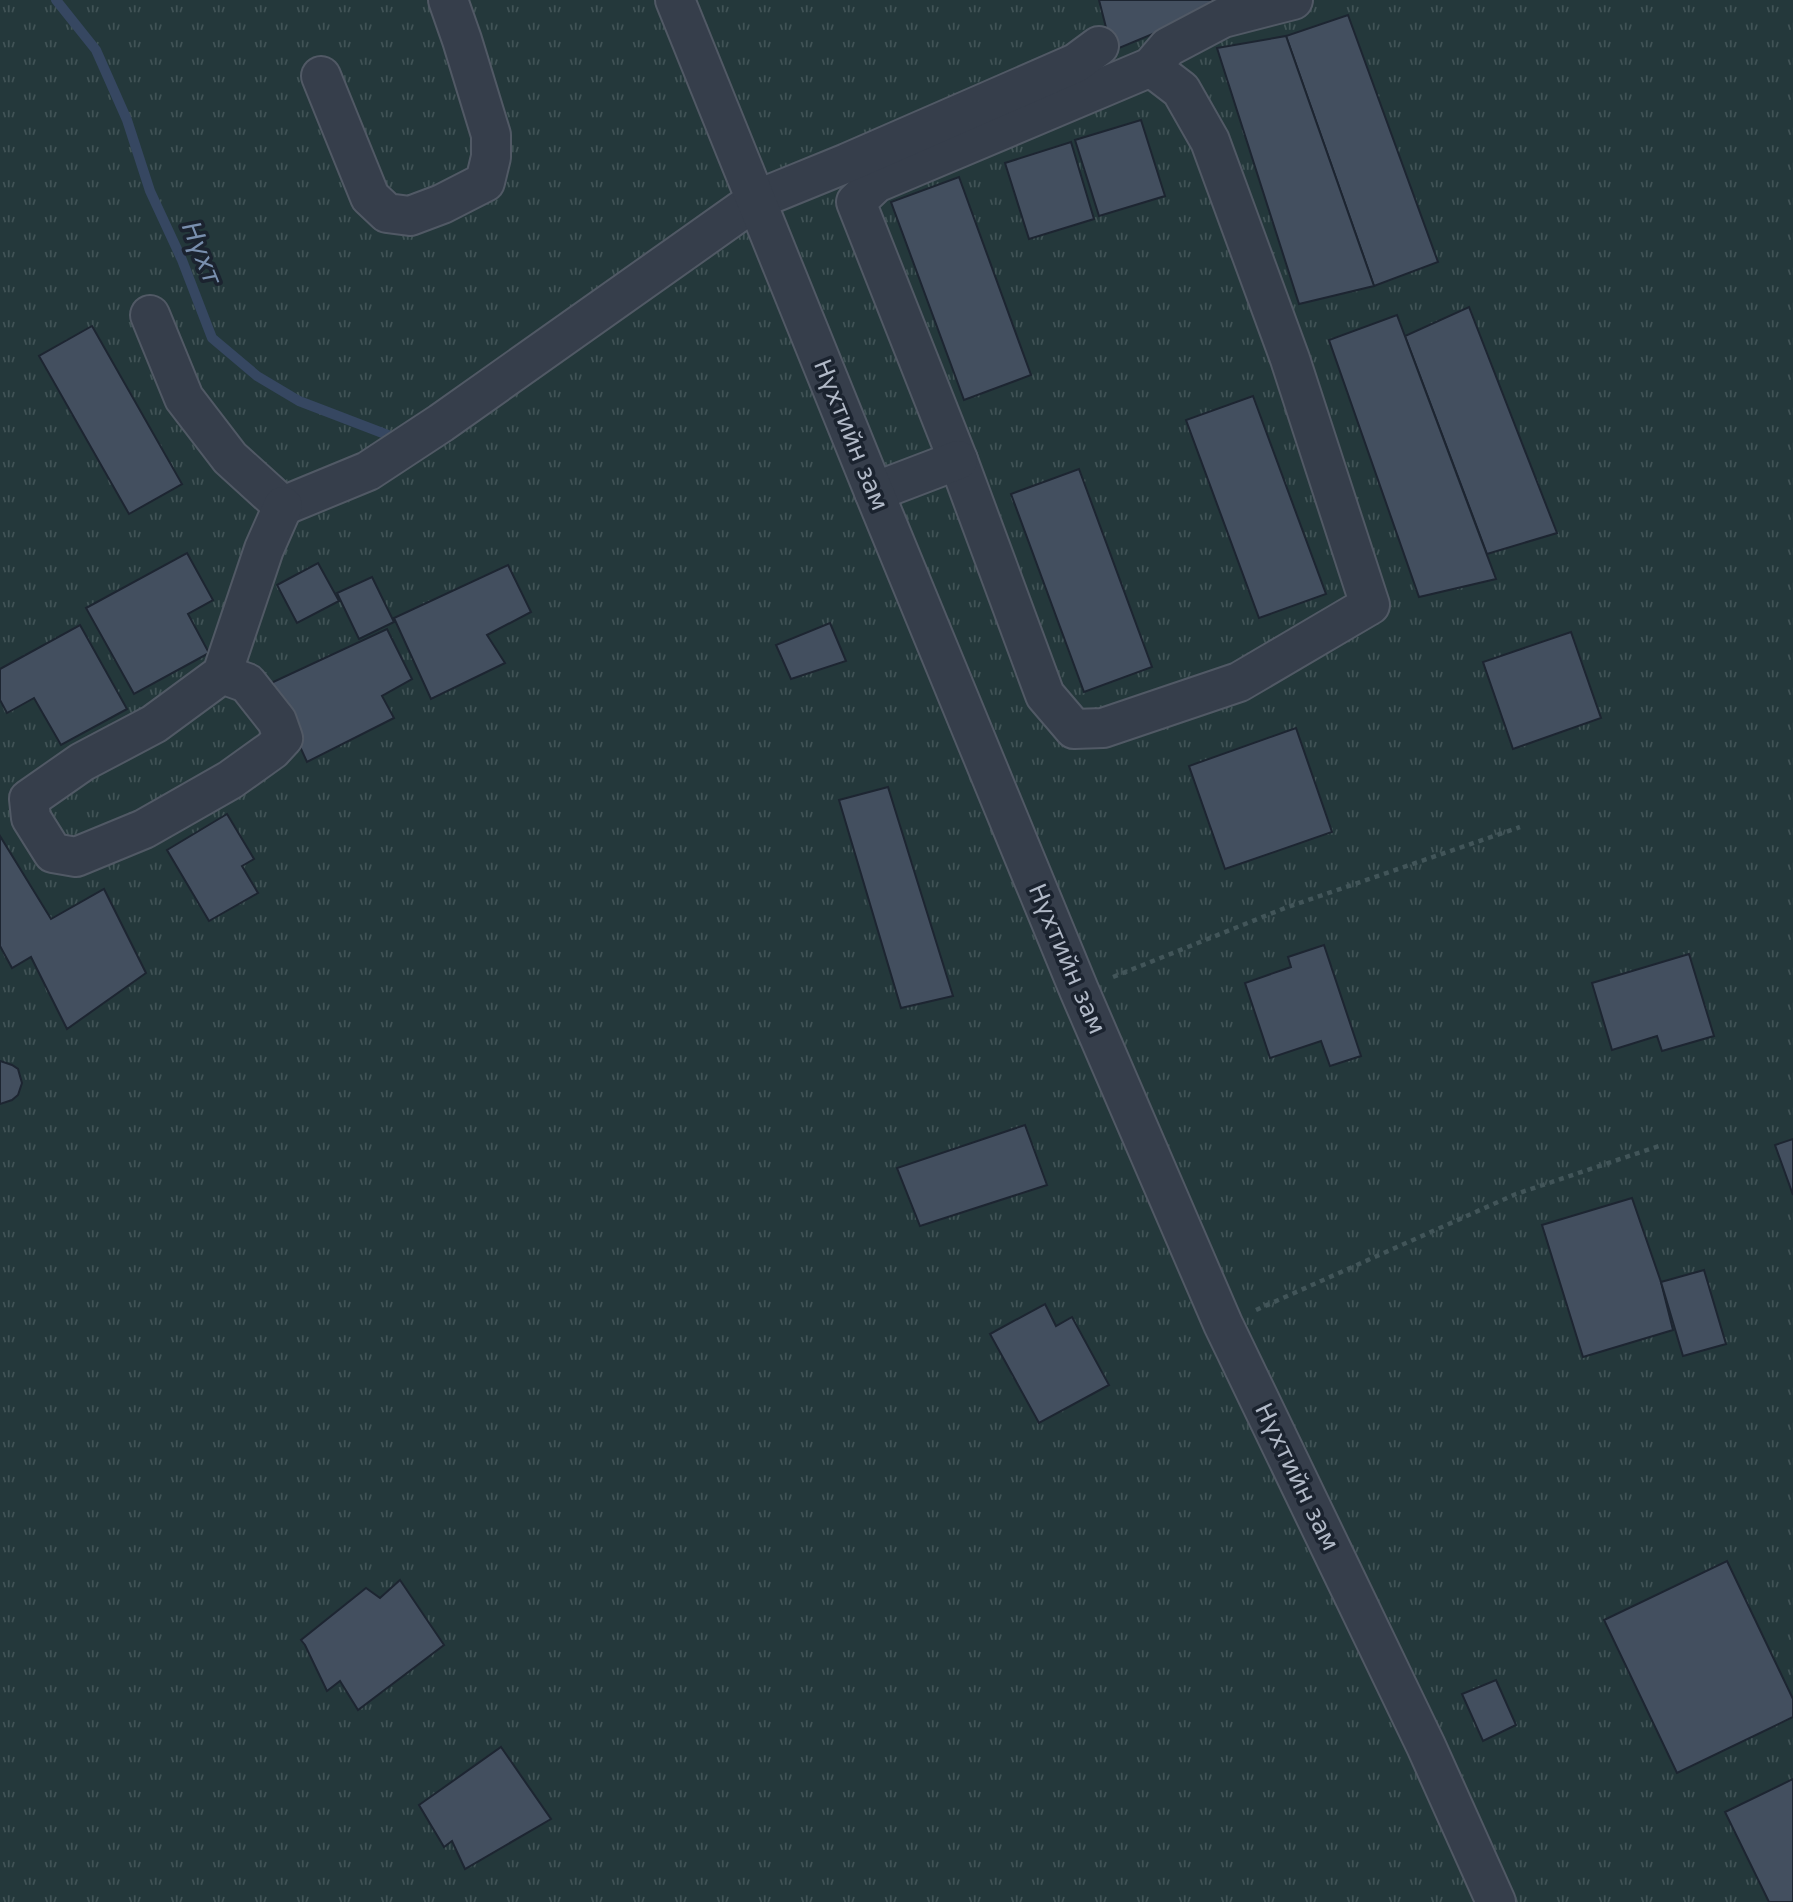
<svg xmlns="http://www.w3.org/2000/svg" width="1793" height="1902" viewBox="0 0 1793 1902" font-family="'DejaVu Sans',sans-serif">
<defs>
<pattern id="park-tufts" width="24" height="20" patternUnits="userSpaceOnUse" patternTransform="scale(1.75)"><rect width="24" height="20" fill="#24383b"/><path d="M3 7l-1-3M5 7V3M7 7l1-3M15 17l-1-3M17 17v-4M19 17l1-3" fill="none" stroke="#415356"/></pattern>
</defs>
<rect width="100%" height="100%" fill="#222c3a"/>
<rect fill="url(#park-tufts)" x="0" y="0" width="1793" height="1902"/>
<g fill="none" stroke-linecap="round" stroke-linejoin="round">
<path stroke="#364761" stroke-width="10" d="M56 0 96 50 127 120 150 191 182 260 212 338 257 376 299 401 393 437"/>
</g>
<g fill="#434f5f" stroke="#1d2531" stroke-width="2">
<path d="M1099 0H1234L1112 51Z"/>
<path d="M1348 15 1438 262 1374 286 1286 36Z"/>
<path d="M1286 36 1374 286 1299 304 1217 48Z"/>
<path d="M1141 120 1165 196 1099 216 1075 140Z"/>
<path d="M1071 142 1094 219 1029 239 1005 163Z"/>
<path d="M959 177 1031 375 964 400 891 202Z"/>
<path d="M1469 307 1557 533 1487 554 1405 336Z"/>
<path d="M1397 315 1496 579 1419 597 1329 340Z"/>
<path d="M92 326 182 484 129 514 39 356Z"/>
<path d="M1253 396 1326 594 1259 618 1186 420Z"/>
<path d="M1079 469 1152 667 1084 692 1011 494Z"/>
<path d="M187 553 213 600 188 614 209 653 134 694 86 608Z"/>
<path d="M318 563 339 601 297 623 277 585Z"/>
<path d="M508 565 531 612 487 635 505 663 431 699 394 618Z"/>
<path d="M372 577 394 622 359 639 337 593Z"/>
<path d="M830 623 846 661 791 679 776 645Z"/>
<path d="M80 625 127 709 61 745 34 698 7 713 0 700V669Z"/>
<path d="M387 629 412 679 382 696 394 718 307 762 271 683Z"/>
<path d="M1571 632 1601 718 1513 749 1483 662Z"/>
<path d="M1296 728 1332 832 1225 869 1189 766Z"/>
<path d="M888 787 953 996 901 1008 839 800Z"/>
<path d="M227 814 254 859 242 866 258 893 209 921 167 850Z"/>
<path d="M0 836 51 919 104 889 146 973 67 1029 31 957 12 968 0 946Z"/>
<path d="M1324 945 1361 1056 1330 1066 1321 1041 1270 1058 1245 983 1291 967 1288 957Z"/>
<path d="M1689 954 1714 1036 1662 1051 1657 1036 1612 1050 1592 983Z"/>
<path d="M0 1061 12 1065 18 1069 22 1083 18 1095 12 1100 0 1104Z"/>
<path d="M1025 1125 1047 1185 920 1226 897 1168Z"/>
<path d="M1793 1139V1195L1775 1145Z"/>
<path d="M1632 1198 1661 1282 1673 1330 1583 1357 1542 1225Z"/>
<path d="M1704 1270 1726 1344 1683 1356 1661 1282Z"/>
<path d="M1045 1304 1056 1326 1072 1317 1109 1385 1039 1423 990 1334Z"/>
<path d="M1727 1561 1793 1699V1717L1677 1773 1604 1620Z"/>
<path d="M400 1580 444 1645 358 1710 340 1681 327 1691 305 1645 301 1640 366 1588 380 1598Z"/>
<path d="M1496 1680 1516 1725 1483 1741 1462 1694Z"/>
<path d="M501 1747 551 1819 465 1869 452 1841 444 1847 419 1805Z"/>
<path d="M1793 1779V1902H1769L1725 1812Z"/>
</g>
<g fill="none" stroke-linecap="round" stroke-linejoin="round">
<g stroke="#515965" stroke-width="42">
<g id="minor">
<path d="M1151 67 1181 90 1210 141 1290 359 1370 605 1239 682 1103 728 1074 729 1045 695 958 460 856 202 876 183 1151 67 1168 47 1223 18 1293 0"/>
<path d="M321 76 370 197 387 213 410 216 442 204 485 182 491 157V135L462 40 448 0"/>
<path d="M150 315 184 398 230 458 283 506 368 471 441 423 756 200 847 163 1076 63 1099 46"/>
<path d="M874 492 958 460"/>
<path d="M222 674 247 683 277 721 283 738 272 750 230 780 144 829 76 857 53 853 31 818 29 799 82 762 154 724 222 674 264 549 283 506"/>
</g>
</g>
<g stroke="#515965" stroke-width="42">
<path id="tertiary" d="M675 0 874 492 1079 990 1223 1324 1426 1746 1496 1902"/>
</g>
<g stroke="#425559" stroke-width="4.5" stroke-dasharray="5 5" stroke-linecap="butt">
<path d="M1113 977 1285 908 1520 827"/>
<path d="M1256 1310 1516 1194 1662 1145"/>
</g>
<use href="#minor" stroke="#363e4b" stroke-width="38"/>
<use href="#tertiary" stroke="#363e4b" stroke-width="38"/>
</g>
<g text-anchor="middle" stroke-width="7" stroke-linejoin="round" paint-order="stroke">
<g font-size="24" fill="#b1b9c7" stroke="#1b232f">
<text transform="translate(851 435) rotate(68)" y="8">Нүхтийн зам</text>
<text transform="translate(1067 959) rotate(67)" y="8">Нүхтийн зам</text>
<text transform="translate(1297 1477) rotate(64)" y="8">Нүхтийн зам</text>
</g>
<g font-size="26" font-style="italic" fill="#798fae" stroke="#1b232f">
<text transform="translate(202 253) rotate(68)" y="9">Нүхт</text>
</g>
</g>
</svg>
